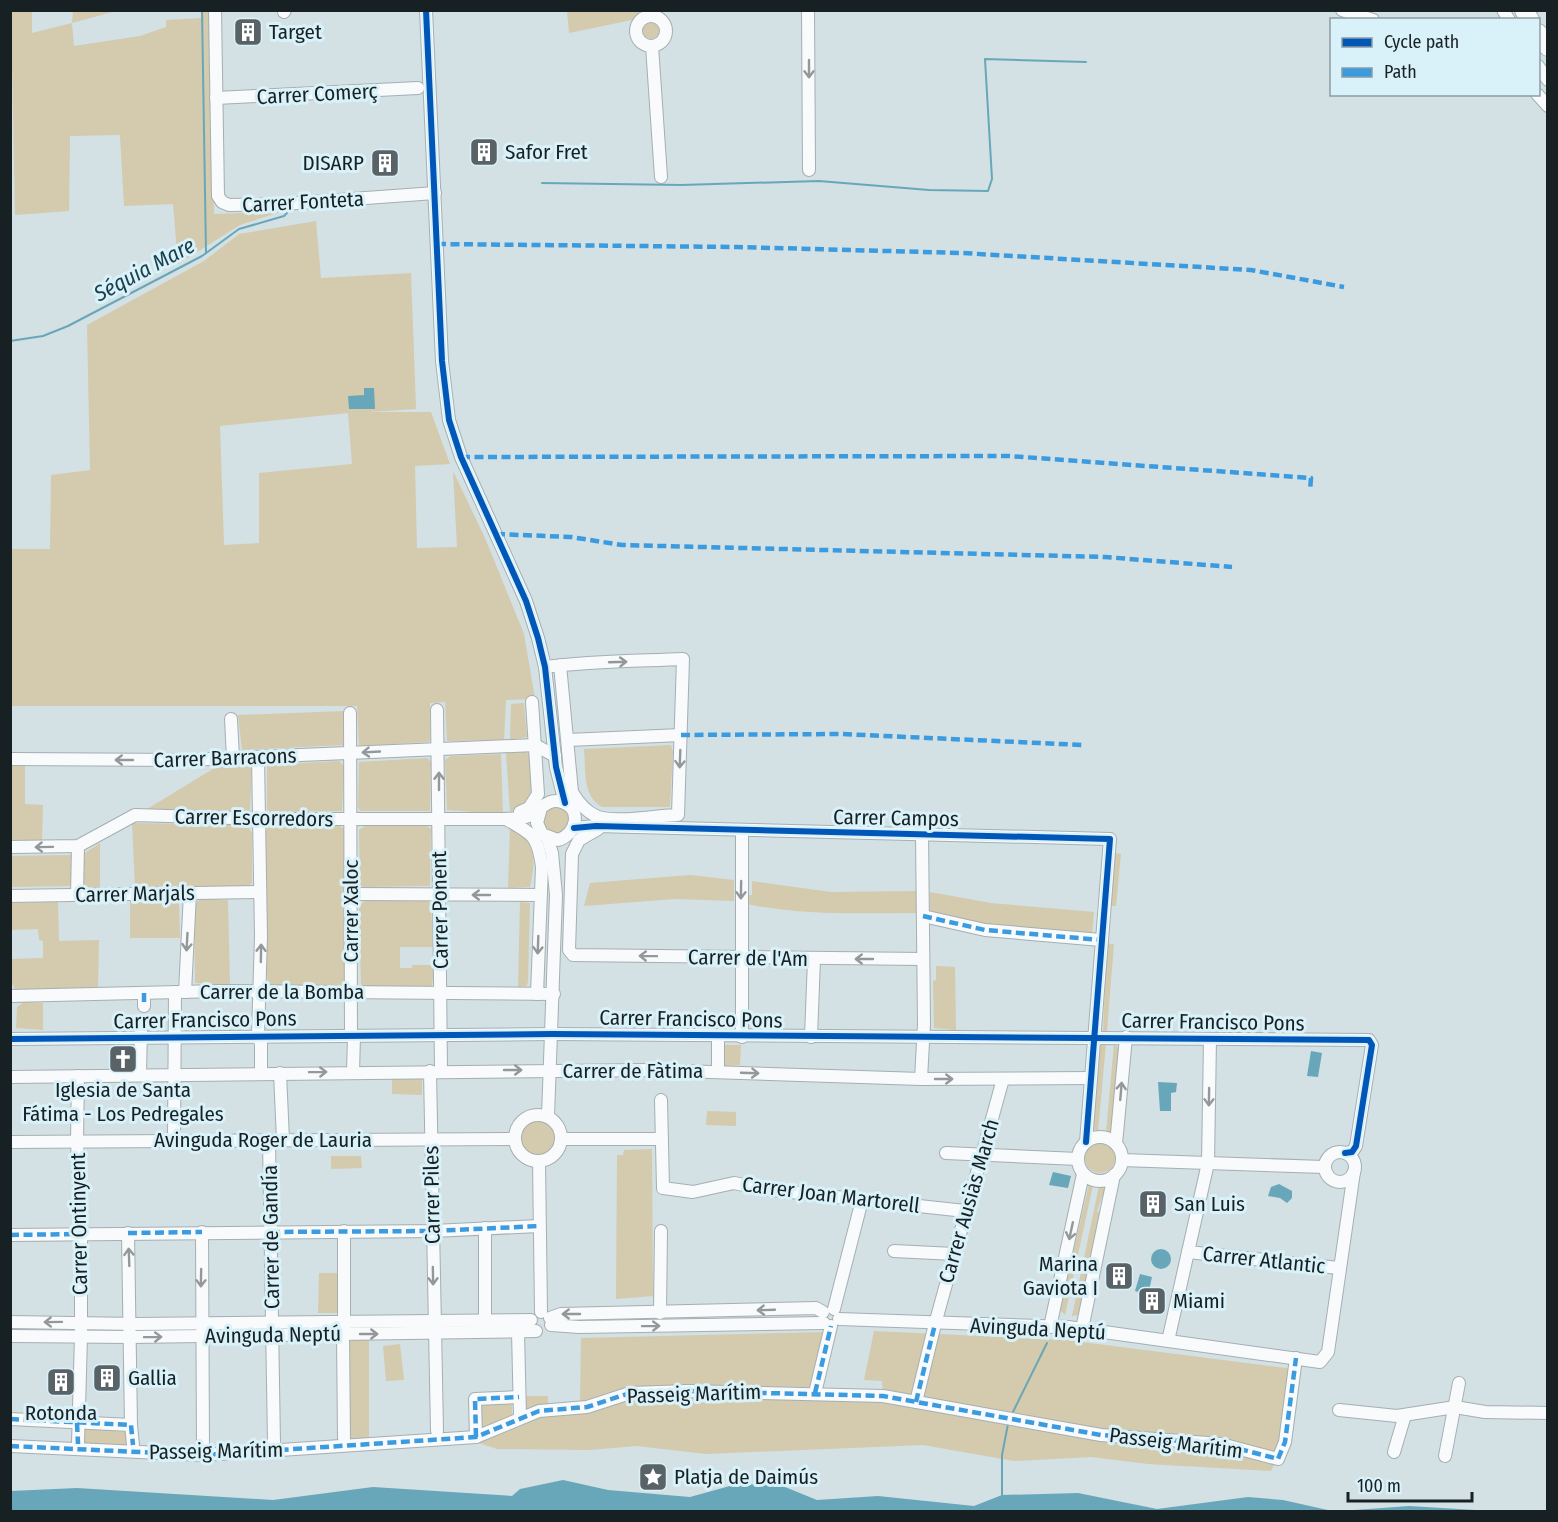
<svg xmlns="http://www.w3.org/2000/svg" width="1558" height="1522" viewBox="0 0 1558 1522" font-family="'Fira Sans Condensed',sans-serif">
<rect width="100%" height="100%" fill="#d3e0e4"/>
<g fill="#d4caad" fill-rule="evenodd">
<path d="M639 10 637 17 632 20 569 33 567 11Z"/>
<path d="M11 11H32V33L72 23 73 11H116L72 23 74 46 140 36 166 27V20L201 18V11H209L214 214 283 211 240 225 178 264 173 204 124 206 120 135 70 136 69 211 15 215Z"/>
<circle cx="651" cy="30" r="9"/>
<path d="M316 221 321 278 411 273 416 409 369 412H431L450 464 415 466 417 548 457 547 453 471 485 538 524 634 535 699 506 700 504 740 447 741 445 702 430 703V740L428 742 363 746 359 745 357 706H11V549H50L51 475 90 470 87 325 204 261 239 234ZM348 413 352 464 259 473V543L224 545 220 426Z"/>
<path d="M524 703 527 737 510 740 511 704Z"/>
<path d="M344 711 343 745 242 750 238 715Z"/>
<path d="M671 745 673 752 670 807H602C582 796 586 769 584 749Z"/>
<path d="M526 752 529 754C531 783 540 797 510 812L506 753Z"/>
<path d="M501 754 503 814 447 810 445 760 451 756Z"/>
<path d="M427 758 431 762 430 811H360L358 806 359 762Z"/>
<path d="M339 761 344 766 342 811 270 812 267 809V765Z"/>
<path d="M221 764 252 766 250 811H144Z"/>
<path d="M10 766H25V804L43 805 42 841H11Z"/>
<path d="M569 806 570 834H542L541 808Z"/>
<path d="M132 823 247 825 252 833V883L246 887H135Z"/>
<path d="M272 825 340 826 344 829 346 981 343 985 275 987 270 985 267 978 266 833 267 827Z"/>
<path d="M365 826H427L431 829 430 886 363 887 360 885 359 830Z"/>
<path d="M510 828C537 842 536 858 530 887L508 888Z"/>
<path d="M100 843V887L87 888 82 883V855Z"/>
<path d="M1115 853 1121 854 1116 906H1111Z"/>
<path d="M71 855 72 886 11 887 10 856Z"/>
<path d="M690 875 734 880V901L675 899 584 906 590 883Z"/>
<path d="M752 881 831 892 916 891 917 913C859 913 804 916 747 904L748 895H752Z"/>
<path d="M930 892 991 903 1094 912 1092 936 980 924 930 916Z"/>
<path d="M130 899 179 902 180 938H130Z"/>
<path d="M200 899 228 900 230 986 195 983 194 905Z"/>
<path d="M366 900 428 901 431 904 433 947H400V968H412V965H434L432 986 364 987 361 984 359 906Z"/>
<path d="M58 902 59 941 99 940 98 988 15 989 12 984 11 959 43 958V941L39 940 38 929 11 930 10 903Z"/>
<path d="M520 902 530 903 528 981 527 986 518 987Z"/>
<path d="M1107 944H1114L1107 1031H1103Z"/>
<path d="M936 966 955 967 956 1030 934 1028 933 981 936 980Z"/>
<path d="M24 1002 43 1003V1030L16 1028 17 1007Z"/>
<path d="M1106 1043 1098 1132 1093 1128 1100 1045Z"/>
<path d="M1114 1044 1119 1049 1111 1133H1106Z"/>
<path d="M725 1045H741L740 1065 724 1066Z"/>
<path d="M392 1075H422V1095L392 1094Z"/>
<path d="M707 1111 736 1112V1126L706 1125Z"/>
<circle cx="538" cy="1138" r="23"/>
<circle cx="1100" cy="1158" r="15"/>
<path d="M652 1149 653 1296 616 1299 617 1155H623L624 1150Z"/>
<path d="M331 1156H361L362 1168 331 1169Z"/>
<path d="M1089 1184 1093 1185 1065 1315 1060 1310Z"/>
<path d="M1099 1186 1105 1188 1097 1211 1101 1214 1078 1315 1072 1316Z"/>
<path d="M319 1273H338V1313H318Z"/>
<path d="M874 1331 1066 1340 1293 1369 1283 1440 1276 1455 1140 1438 883 1393 882 1381 864 1380Z"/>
<path d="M825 1332 812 1387 656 1386 620 1389 580 1402 581 1338Z"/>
<path d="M350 1339H369V1439L350 1440Z"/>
<path d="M400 1344 404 1380 386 1381 383 1346Z"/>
<path d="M526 1396H548V1405L526 1412Z"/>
<path d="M704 1396 713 1399 714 1396 812 1401 883 1399 1211 1446 1275 1462 1271 1471 1148 1464 1091 1457 1014 1461 923 1445 706 1454 637 1446 589 1450 497 1449 476 1442 516 1426 517 1428 542 1416 568 1415 621 1399Z"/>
<path d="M478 1400H512V1417L478 1430Z"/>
<path d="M80 1429 129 1432V1448L80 1447Z"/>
</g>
<g fill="#68a7b9">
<path d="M364 388H374L375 409H349L348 396 364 395Z"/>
<path d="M1311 1051 1322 1053 1318 1077 1307 1076Z"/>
<path d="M1158 1082 1177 1083 1176 1092 1171 1093V1111H1160Z"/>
<path d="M1053 1172 1071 1176 1068 1188 1049 1185Z"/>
<path d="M1279 1184 1292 1191V1198L1287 1203 1280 1198 1268 1196 1271 1187Z"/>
<circle cx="1161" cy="1259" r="10"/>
<path d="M1140 1274 1152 1277 1148 1295 1135 1291Z"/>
<path d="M563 1480 608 1490 690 1497 737 1484 780 1485 817 1500 878 1496 974 1506 1002 1495 1078 1493 1157 1509 1248 1497 1283 1500 1332 1511H11V1491L77 1488 273 1500 373 1487 512 1496 520 1489Z"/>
<path d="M1409 1506 1492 1511H1341Z"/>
</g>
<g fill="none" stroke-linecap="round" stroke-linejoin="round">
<g stroke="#68a7b9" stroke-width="2">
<path d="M202 10 206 253"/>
<path d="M542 183 681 185 819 181 929 190 988 191 992 179 985 59 1086 62"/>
<path d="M10 341 43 336 68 326 202 256 239 229 284 216 287 213"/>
<path d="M1011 1416 1047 1343"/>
<path d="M1002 1495V1455L1008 1424"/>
</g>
<g stroke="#a5afb2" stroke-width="14">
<g id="minor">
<path d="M215 10 218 196 222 202 229 205 283 204 435 193"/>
<path d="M426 10 442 361 449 420 461 457 526 601 538 638 545 667 556 767 565 803"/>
<path d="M808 10 809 170"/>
<path d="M1342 10 1373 20"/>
<path d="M1503 10 1509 20"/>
<path d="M284 12 285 10"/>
<circle cx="651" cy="31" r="15"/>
<path d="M652 46 661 177"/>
<path d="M1538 66 1548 80"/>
<path d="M1537 94 1548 106"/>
<path d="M216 98 418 88"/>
<path d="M545 667C591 661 637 661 683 659L678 815C658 815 613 824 596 816 585 811 578 802 572 792L560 665"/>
<path d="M437 710 441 1070"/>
<path d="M350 713 351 1036"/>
<path d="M231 719 233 758"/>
<path d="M568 740 681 735"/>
<path d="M258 757 261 936 258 1035 261 1044V1074"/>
<path d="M10 759 186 760 535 745 555 756"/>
<path d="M520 812 529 808 538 794 532 702"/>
<path d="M506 819C533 834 538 836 542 867L537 994"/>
<path d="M574 828 596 826 1110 839 1086 1142"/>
<path d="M598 829 579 840 572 854 569 950 573 955 923 959"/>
<path d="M547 837 552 853 556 895 548 1116"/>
<path d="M10 847 78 846 135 815 261 819H506C513 818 522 819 529 816 541 811 547 797 562 802 583 809 576 835 558 840L542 834 537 823 541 808"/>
<path d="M351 894 540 895"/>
<path d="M77 895 78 846"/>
<path d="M10 896 260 892"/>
<path d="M923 916 985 930 1101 940"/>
<path d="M185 992 190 893"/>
<path d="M144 993V1006"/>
<path d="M10 996 221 991 554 994"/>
<path d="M742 1037V831"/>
<path d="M811 1037 814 959"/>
<path d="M10 1039 552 1034 1369 1040 1372 1045 1356 1146 1352 1152 1345 1153"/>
<path d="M430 1071 437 1431"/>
<path d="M353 1072 354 1036"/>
<path d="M718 1072V1036"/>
<path d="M280 1073 283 1140"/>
<path d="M140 1075 141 1027"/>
<path d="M10 1077 650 1070 921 1079 1090 1078"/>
<path d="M921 1079 924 1024 922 834"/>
<path d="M661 1100 663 1188 693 1192 734 1183 763 1189 965 1211"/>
<circle cx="538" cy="1138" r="23"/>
<circle cx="1100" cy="1159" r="22"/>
<path d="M561 1139H662"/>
<path d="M269 1140 274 1443"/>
<path d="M174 1141 175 992"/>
<path d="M10 1142 515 1139"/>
<path d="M1116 1144 1126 1037"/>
<circle cx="1340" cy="1167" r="15"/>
<path d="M946 1153 1078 1159"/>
<path d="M1122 1160 1324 1167"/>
<path d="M539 1161 541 1312"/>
<path d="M485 1228V1319"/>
<path d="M344 1231V1329"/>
<path d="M202 1232 203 1448"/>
<path d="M128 1233 131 1425"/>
<path d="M10 1235 433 1231 539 1226"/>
<path d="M894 1251 954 1254"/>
<path d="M1188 1252 1339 1268"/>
<path d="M834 1309 862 1200"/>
<path d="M660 1313 661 1231"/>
<path d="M550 1318 561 1314 816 1308 823 1312"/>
<path d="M839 1319 1068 1327 1320 1362 1328 1352 1354 1172"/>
<path d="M10 1322 136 1324 531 1320"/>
<path d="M551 1325 579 1327 824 1323"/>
<path d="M1050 1327 1083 1174"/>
<path d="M1082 1329 1114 1175"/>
<path d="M518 1331 520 1417"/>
<path d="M343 1334 344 1438"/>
<path d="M10 1336 131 1337 536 1331"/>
<path d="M1168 1341 1208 1163 1210 1039"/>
<path d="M815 1393 831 1326"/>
<path d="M916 1402 935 1324 1003 1079"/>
<path d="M1339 1410 1397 1416 1455 1407 1485 1412 1548 1413"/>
<path d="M10 1419 131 1425 133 1445"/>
<path d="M476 1437 475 1399 519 1397"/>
<path d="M78 1444 81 1336V1226L77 1141 78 1076"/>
<path d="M10 1446 204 1455 476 1437 539 1411 587 1407 630 1393 688 1391 883 1396 1101 1435 1221 1444 1278 1459 1285 1442 1296 1358"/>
<path d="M1394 1452 1405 1415"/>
<path d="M1445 1456 1459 1383"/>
</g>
</g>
<g stroke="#a5afb2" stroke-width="20">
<g id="highway">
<path d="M1524 10 1530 20"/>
<path d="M1538 33 1548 47"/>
</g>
</g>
<use href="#minor" stroke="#f8fafb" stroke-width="12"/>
<use href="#highway" stroke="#f8fafb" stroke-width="18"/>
<g stroke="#3b9be0" stroke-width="4.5" stroke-dasharray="9 4.5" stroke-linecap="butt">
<path d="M437 244 737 247 962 253 1251 270 1344 287"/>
<path d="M461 457 1009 456 1311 478 1310 491"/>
<path d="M496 534 571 537 622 545 1105 557 1232 567"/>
<path d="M681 735 842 734 1083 745"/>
<path d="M923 916 985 930 1101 940"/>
<path d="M144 993V1006"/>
<path d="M271 1232 433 1231 539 1226"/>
<path d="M128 1233 202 1232"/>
<path d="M10 1235 81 1234"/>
<path d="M815 1393 831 1326"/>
<path d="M916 1402 935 1324"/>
<path d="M10 1419 131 1425 133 1445"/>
<path d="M77 1423 78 1444"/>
<path d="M476 1437 475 1399 519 1397"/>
<path d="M10 1446 204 1455 476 1437 539 1411 587 1407 630 1393 688 1391 883 1396 1101 1435 1221 1444 1278 1459 1285 1442 1296 1358"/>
</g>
<g stroke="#d9f1f9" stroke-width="10">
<g id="cycleway">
<path d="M426 10 442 361 449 420 461 457 526 601 538 638 545 667 556 767 565 803"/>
<path d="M574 828 596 826 1110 839 1086 1142"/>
<path d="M10 1039 552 1034 1369 1040 1372 1045 1356 1146 1352 1152 1345 1153"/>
</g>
</g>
<use href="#cycleway" stroke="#0057b8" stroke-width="6"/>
</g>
<defs><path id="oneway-shaft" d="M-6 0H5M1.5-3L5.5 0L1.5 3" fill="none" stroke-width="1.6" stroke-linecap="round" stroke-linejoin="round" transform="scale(1.5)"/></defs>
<g stroke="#93989a">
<use href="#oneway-shaft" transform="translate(809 69) rotate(90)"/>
<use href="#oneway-shaft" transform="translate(618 662) rotate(-2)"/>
<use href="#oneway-shaft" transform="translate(371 752) rotate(177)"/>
<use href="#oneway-shaft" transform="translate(680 759) rotate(92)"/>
<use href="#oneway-shaft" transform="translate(124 760) rotate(-180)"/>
<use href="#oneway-shaft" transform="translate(439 781) rotate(-90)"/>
<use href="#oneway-shaft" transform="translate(44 847) rotate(179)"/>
<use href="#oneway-shaft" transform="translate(741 890) rotate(91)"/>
<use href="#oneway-shaft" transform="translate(481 895) rotate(-180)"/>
<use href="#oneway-shaft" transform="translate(187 942) rotate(93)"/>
<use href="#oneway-shaft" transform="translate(538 945) rotate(92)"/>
<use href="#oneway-shaft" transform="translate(261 953) rotate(-89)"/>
<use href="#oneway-shaft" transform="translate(648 956) rotate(-179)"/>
<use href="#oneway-shaft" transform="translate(864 959) rotate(-180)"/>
<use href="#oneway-shaft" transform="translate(513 1070)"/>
<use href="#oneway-shaft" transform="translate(318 1072) rotate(-1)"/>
<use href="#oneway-shaft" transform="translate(750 1073) rotate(2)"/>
<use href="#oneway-shaft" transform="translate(944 1079)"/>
<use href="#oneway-shaft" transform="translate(1121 1091) rotate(-85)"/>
<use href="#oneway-shaft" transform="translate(1209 1097) rotate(91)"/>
<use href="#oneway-shaft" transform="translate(1071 1231) rotate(102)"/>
<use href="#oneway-shaft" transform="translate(129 1257) rotate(-92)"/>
<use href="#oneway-shaft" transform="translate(433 1276) rotate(89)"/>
<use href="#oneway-shaft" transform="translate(201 1278) rotate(91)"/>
<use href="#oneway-shaft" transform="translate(766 1310) rotate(178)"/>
<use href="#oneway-shaft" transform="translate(571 1314) rotate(180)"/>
<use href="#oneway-shaft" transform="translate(53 1322) rotate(179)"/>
<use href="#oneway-shaft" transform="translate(651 1326) rotate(-1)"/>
<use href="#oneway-shaft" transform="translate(369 1334)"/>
<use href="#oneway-shaft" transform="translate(153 1337) rotate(-1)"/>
</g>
<defs>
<g id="building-square" transform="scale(1.5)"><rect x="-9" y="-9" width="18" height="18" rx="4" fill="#596367" stroke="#d9f1f9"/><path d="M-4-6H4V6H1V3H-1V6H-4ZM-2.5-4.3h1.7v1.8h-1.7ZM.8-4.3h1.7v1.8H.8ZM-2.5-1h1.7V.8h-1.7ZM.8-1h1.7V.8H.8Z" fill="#fff"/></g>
<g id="church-square" transform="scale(1.5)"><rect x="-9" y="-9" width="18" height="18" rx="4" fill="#596367" stroke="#d9f1f9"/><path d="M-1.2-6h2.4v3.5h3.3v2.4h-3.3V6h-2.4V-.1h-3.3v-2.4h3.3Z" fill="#fff"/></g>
<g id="sight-square" transform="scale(1.5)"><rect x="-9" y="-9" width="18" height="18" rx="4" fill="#596367" stroke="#d9f1f9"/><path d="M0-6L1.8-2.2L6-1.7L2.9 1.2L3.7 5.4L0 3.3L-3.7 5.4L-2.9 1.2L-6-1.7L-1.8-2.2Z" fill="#fff"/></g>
</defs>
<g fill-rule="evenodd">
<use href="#building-square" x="248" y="32"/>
<use href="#building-square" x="484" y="152"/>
<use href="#building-square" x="385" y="163"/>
<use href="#church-square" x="123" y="1059"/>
<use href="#building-square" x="1153" y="1204"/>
<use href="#building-square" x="1119" y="1276"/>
<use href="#building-square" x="1152" y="1301"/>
<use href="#building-square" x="107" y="1378"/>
<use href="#building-square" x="61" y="1382"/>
<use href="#sight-square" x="653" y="1477"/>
</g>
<g text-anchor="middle" stroke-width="6" stroke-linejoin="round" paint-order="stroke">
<g font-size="21" fill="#172023" stroke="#d9f1f9" text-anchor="start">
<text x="269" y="39">Target</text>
<text x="505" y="159">Safor Fret</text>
<text x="364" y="170" text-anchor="end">DISARP</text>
<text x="123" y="1097" text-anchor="middle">Iglesia de Santa<tspan x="123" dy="24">Fátima - Los Pedregales</tspan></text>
<text x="1174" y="1211">San Luis</text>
<text x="1098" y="1271" text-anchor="end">Marina<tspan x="1098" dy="24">Gaviota I</tspan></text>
<text x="1173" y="1308">Miami</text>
<text x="128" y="1385">Gallia</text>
<text x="61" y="1420" text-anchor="middle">Rotonda</text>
<text x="674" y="1484">Platja de Daimús</text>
</g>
<g font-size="21" fill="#172023" stroke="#d9f1f9">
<text transform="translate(317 94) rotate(-3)" y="7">Carrer Comerç</text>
<text transform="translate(303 202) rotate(-3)" y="7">Carrer Fonteta</text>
<text transform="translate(225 758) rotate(-2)" y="7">Carrer Barracons</text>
<text transform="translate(254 818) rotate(1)" y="7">Carrer Escorredors</text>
<text transform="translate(896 818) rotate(1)" y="7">Carrer Campos</text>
<text transform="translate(135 894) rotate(-1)" y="7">Carrer Marjals</text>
<text transform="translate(440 910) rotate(-91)" y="7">Carrer Ponent</text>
<text transform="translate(351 911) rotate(-90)" y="7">Carrer Xaloc</text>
<text transform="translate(748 958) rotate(1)" y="7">Carrer de l'Am</text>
<text x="282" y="999">Carrer de la Bomba</text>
<text transform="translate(691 1019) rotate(1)" y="7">Carrer Francisco Pons</text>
<text transform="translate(205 1020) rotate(-1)" y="7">Carrer Francisco Pons</text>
<text transform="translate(1213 1022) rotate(1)" y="7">Carrer Francisco Pons</text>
<text x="633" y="1078">Carrer de Fàtima</text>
<text x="263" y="1147">Avinguda Roger de Lauria</text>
<text transform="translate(432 1195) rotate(-91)" y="7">Carrer Piles</text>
<text transform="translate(831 1195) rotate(7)" y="7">Carrer Joan Martorell</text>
<text transform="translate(969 1201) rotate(-74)" y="7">Carrer Ausiàs March</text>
<text transform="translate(79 1224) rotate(-91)" y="7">Carrer Ontinyent</text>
<text transform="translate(271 1237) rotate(-91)" y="7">Carrer de Gandía</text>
<text transform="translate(1264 1260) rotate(6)" y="7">Carrer Atlantic</text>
<text transform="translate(1038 1329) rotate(3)" y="7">Avinguda Neptú</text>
<text transform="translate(273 1335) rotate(-1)" y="7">Avinguda Neptú</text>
<text transform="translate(694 1394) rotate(-2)" y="7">Passeig Marítim</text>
<text transform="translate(1176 1443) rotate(7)" y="7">Passeig Marítim</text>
<text transform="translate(216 1451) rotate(-1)" y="7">Passeig Marítim</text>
</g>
<g font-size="22" font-style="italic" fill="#1a404c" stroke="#d9f1f9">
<text transform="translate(144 269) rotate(-28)" y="8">Séquia Mare</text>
</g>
</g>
<rect width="1558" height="1522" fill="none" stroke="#172023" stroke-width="24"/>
<rect x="1330" y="18" width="210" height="78" fill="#d9f1f9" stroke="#8b9da3" stroke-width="1.5"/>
<rect x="1342" y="38" width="30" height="9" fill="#0057b8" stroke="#8b9da3" stroke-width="1.5"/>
<text x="1384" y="48" font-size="18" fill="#172023">Cycle path</text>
<rect x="1342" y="68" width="30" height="9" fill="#3b9be0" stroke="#8b9da3" stroke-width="1.5"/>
<text x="1384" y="78" font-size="18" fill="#172023">Path</text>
<path d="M1348 1492v9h124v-9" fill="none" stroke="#172023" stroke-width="3"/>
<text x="1357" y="1492" font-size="18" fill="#172023" stroke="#d9f1f9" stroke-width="4.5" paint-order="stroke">100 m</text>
</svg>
